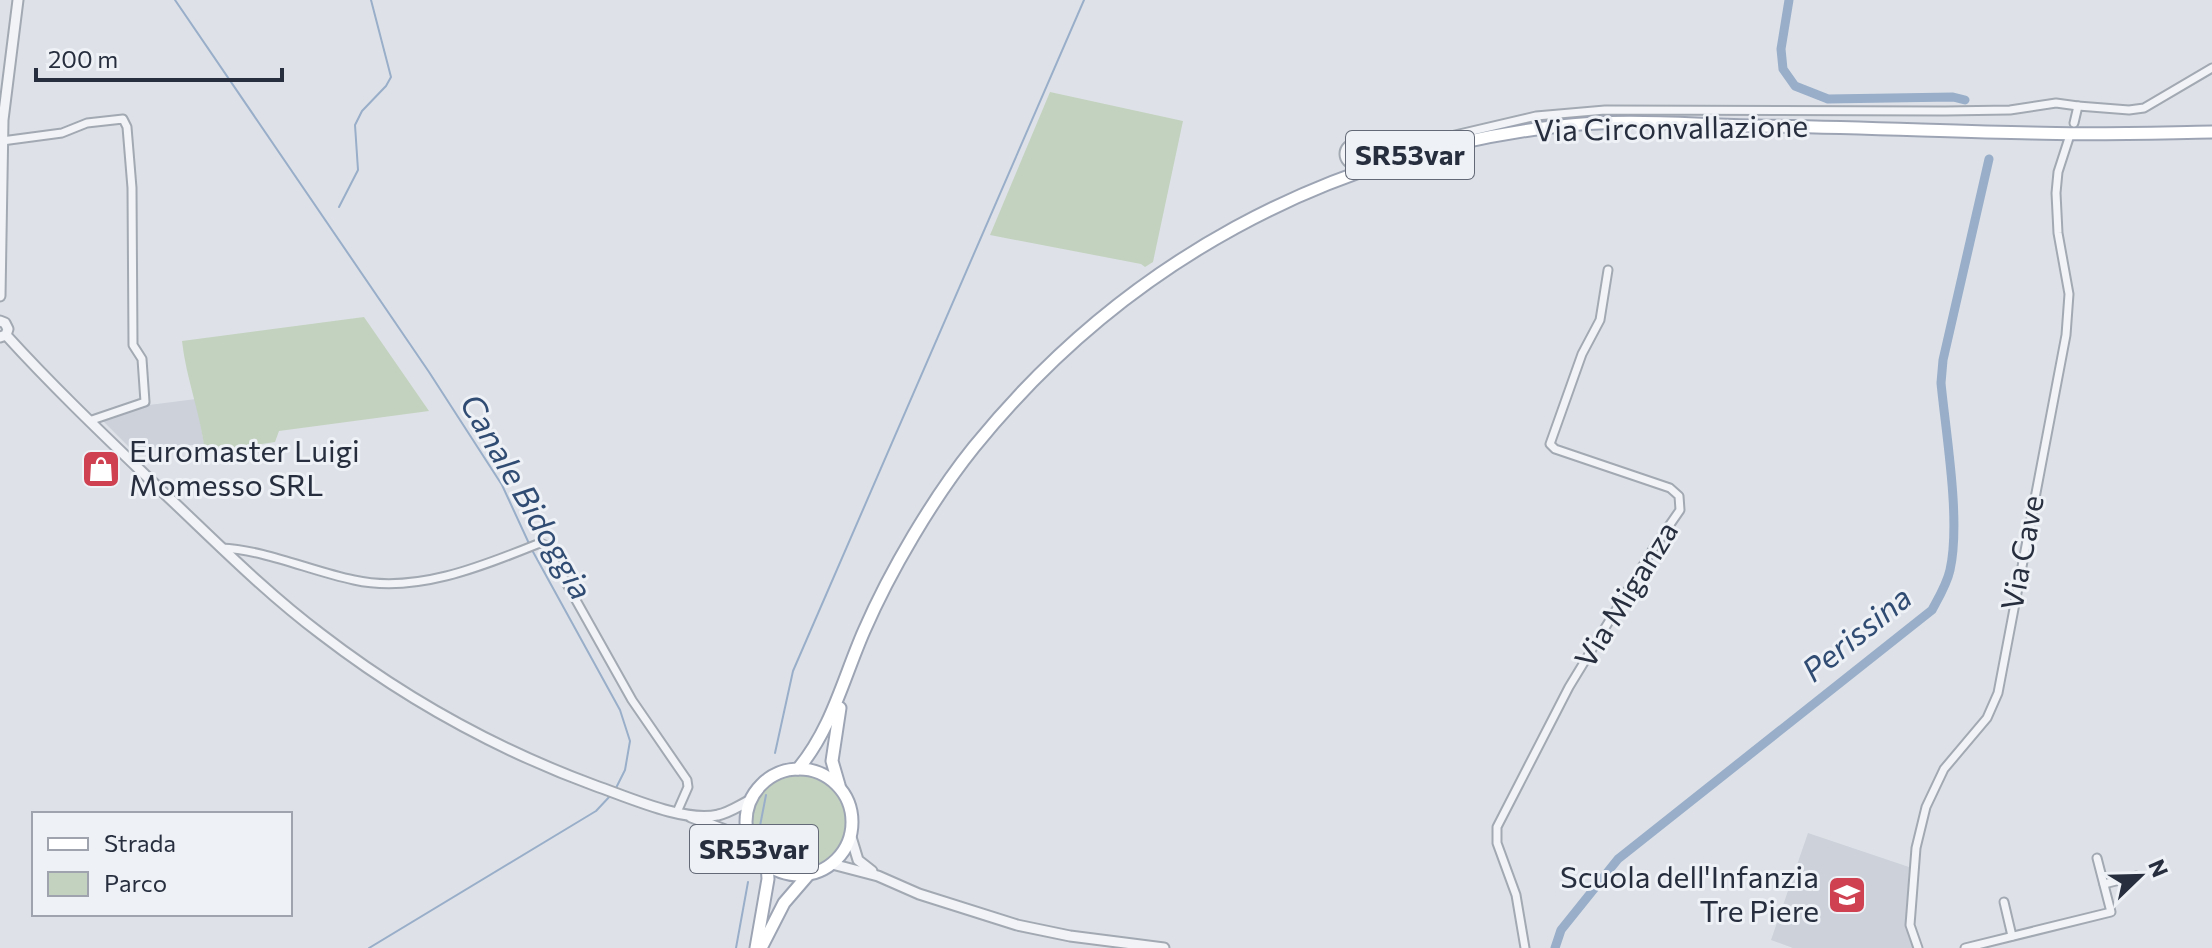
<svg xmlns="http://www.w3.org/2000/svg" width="2212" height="948" viewBox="0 0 2212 948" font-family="Commissioner,sans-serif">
<rect width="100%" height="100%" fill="#dee2e8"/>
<g fill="#ccd1da">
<path d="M196 399 204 444 132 450 101 419 141 406Z"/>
<path d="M1808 833 1909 867 1906 924 1913 948H1793L1771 940Z"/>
</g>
<g fill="#c3d2bf">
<path d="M1050 92 1183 121 1153 262 1145 267 1141 264 990 235Z"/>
<path d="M364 317 429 411 279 431 275 442 205 453C201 414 186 379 182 341Z"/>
<circle cx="800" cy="822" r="49"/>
</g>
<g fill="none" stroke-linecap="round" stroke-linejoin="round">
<g stroke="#99aec9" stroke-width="2">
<path d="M175 0 429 372 502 485 532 550 620 710 630 741 625 770 615 790"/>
<path d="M339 207 358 170 355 125 362 111 386 86 391 77 371 0"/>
<path d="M775 753 793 671 1084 0"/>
<path d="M759 831 766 795"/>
<path d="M369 948 596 811 611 795"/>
<path d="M736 948 748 882"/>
</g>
<g stroke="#99aec9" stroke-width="9">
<path d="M1789 0 1781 49 1783 69 1795 86 1828 99 1953 97 1965 100"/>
<path d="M1555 948 1561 930 1618 859 1932 610C1939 597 1947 584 1950 570 1961 521 1946 435 1941 383L1943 360 1989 159"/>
</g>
<g stroke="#a3a9b2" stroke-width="11">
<g id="minor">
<path d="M2074 123 2078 106 2129 110 2144 108 2212 68"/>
<path d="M2 141 62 133 87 123 123 119 127 127 132 188 133 345 142 359 145 402 89 421"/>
<circle cx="1355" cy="154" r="11"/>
<path d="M1363 147 1375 150H1391L1364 160"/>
<path d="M1391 150 1536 116 1605 110 1945 111 2010 110 2056 103 2078 106"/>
<path d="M221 548C266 550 310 571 354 580 416 594 483 566 540 543L545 545 632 700 687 780 688 787 677 812"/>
<path d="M2104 884 2136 876"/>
<path d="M2004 902 2012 936"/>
<path d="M1525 948 1516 895 1497 843V827L1569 687 1653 549 1680 510 1679 496 1670 488 1555 449 1550 444 1582 354 1600 320 1608 270"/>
<path d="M1918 948 1910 925 1916 848 1926 807 1944 769 1987 718 1998 693 2066 335 2069 294 2058 233 2056 193 2058 172 2069 138"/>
<path d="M1965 948 2111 912 2097 858"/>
</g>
</g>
<g stroke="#a3a9b2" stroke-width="13">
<g id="tertiary">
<path d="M0 296 3 120 18 0"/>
<path d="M0 321 5 323 8 329 6 335 0 337"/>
<path d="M6 335C56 390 110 441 164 493 215 541 265 592 321 634 404 698 498 750 596 786 628 797 685 823 718 815 729 813 740 805 751 800"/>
<path d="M691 817 749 839"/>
<path d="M851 837 858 860 872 871"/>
<path d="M832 864 878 876 919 894 1017 925 1070 936 1164 948"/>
</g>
</g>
<g stroke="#9da5b4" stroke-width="15">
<g id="primary">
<circle cx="799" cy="822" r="53"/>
<path d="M798 769C832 728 843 679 864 631 890 571 933 498 974 447 1123 263 1326 153 1560 126 1625 118 1692 125 1757 126 1849 127 1940 131 2032 133 2092 135 2152 133 2212 132"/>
<path d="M839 785 832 761 840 708"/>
<path d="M756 948 768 879 767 864"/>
<path d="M761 948 784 903 809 874"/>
</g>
</g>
<use href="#minor" stroke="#f1f3f6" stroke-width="7"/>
<use href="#tertiary" stroke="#f1f3f6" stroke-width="9"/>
<use href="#primary" stroke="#fff" stroke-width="11"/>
</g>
<defs>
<g id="shop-square" transform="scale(2)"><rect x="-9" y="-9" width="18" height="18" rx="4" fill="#cf4151" stroke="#eef1f6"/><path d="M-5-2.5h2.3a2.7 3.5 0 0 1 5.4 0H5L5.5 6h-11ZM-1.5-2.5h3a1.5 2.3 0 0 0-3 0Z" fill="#fff"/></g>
<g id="school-square" transform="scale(2)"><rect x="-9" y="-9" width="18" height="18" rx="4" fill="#cf4151" stroke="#eef1f6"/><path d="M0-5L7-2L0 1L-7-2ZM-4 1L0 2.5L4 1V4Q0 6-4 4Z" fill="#fff"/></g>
</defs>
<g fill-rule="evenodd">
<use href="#shop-square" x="101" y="469"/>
<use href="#school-square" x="1847" y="895"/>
</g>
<g text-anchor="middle" stroke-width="6" stroke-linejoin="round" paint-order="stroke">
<g fill="#eef1f6" stroke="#636976" stroke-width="2">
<rect x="1346" y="131" width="128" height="48" rx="6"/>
<rect x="690" y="825" width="128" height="48" rx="6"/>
</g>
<g font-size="28" font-weight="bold" fill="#272f3f">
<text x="1410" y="165">SR53var</text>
<text x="754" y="859">SR53var</text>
</g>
<g font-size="30" fill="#272f3f" stroke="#eef1f6">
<text transform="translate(1671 129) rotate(-1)" y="10">Via Circonvallazione</text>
<text transform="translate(2023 553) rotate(-79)" y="10">Via Cave</text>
<text transform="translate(1627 595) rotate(-58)" y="10">Via Miganza</text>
</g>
<g font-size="30" fill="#272f3f" stroke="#eef1f6" text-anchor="start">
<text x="129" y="462">Euromaster Luigi<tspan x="129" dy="34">Momesso SRL</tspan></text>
<text x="1819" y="888" text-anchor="end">Scuola dell'Infanzia<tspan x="1819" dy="34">Tre Piere</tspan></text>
</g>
<g font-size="32" font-style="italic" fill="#314c73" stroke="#eef1f6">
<text transform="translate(526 497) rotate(60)" y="11">Canale Bidoggia</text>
<text transform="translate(1857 634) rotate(-39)" y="11">Perissina</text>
</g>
</g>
<rect x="32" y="812" width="260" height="104" fill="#eef1f6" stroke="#9ea3ad" stroke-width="2"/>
<rect x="48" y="838" width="40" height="12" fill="#ffffff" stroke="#9ea3ad" stroke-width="2"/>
<text x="104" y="852" font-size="24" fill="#272f3f">Strada</text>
<rect x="48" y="872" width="40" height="24" fill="#c3d2bf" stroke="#9ea3ad" stroke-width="2"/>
<text x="104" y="892" font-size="24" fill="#272f3f">Parco</text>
<g transform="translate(2140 876) rotate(67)" stroke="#eef1f6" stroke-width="6" paint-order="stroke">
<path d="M0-6L14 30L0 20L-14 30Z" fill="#272f3f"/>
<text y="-12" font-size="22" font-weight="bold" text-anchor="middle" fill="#272f3f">N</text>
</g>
<path d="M36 68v12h246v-12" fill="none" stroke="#272f3f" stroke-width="4"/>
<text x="48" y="68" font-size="24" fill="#272f3f" stroke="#eef1f6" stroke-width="6" paint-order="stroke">200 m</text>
</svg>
